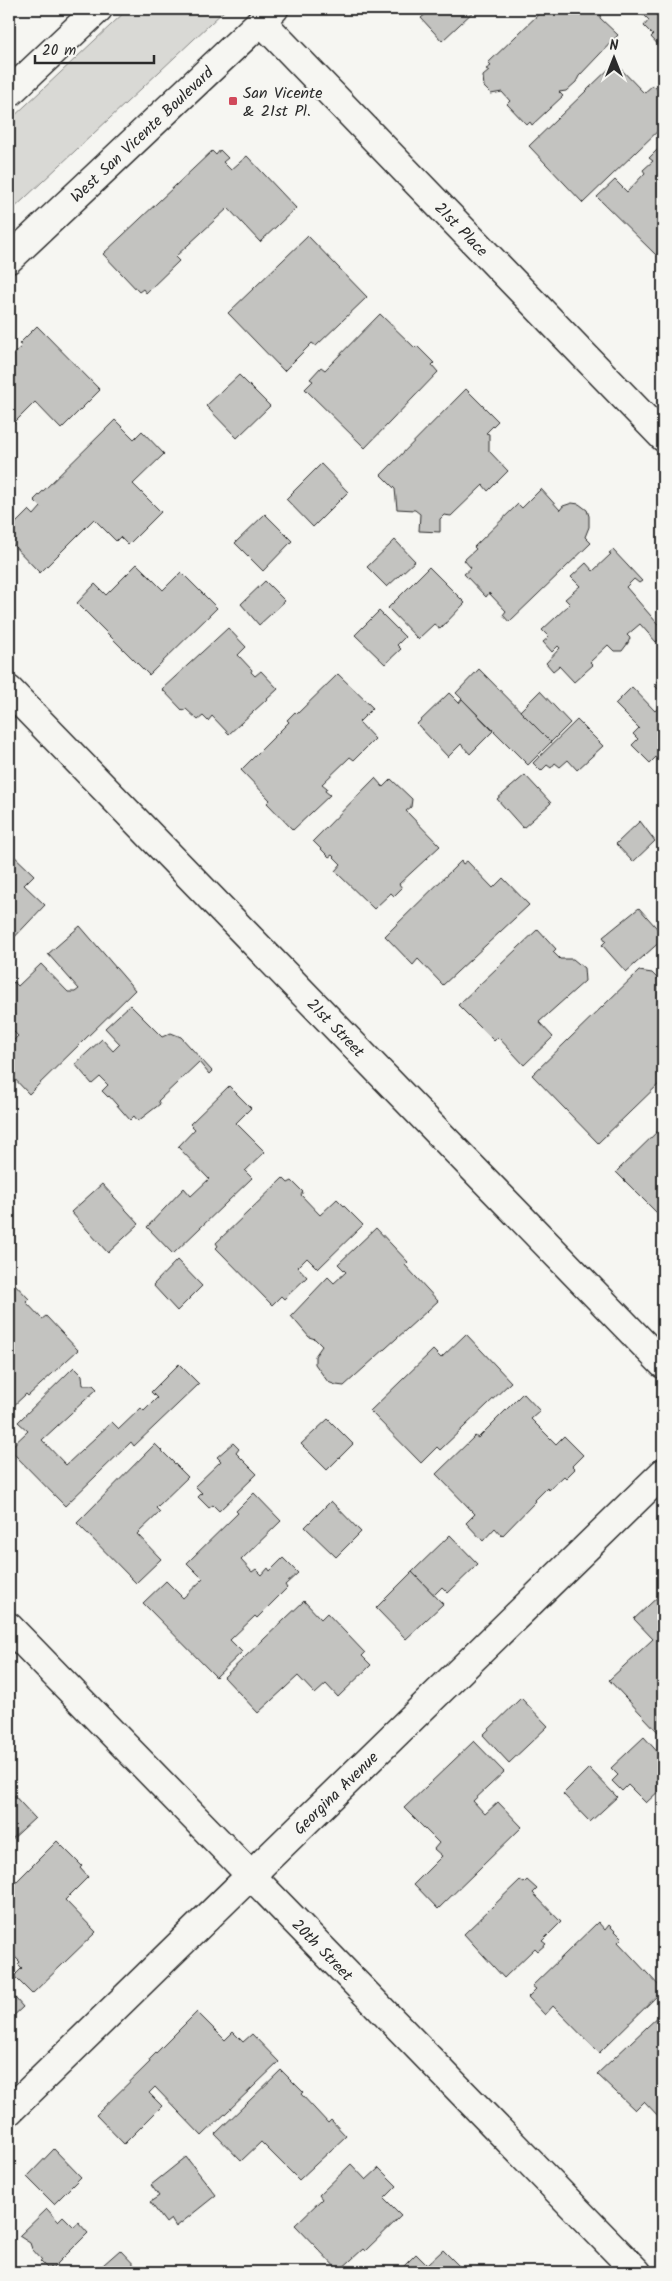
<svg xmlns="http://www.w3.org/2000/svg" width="672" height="2281" viewBox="0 0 672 2281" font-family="Kalam,sans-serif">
<rect width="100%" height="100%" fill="#f6f6f2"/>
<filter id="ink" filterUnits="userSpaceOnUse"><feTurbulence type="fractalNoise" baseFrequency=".02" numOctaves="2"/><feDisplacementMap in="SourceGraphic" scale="10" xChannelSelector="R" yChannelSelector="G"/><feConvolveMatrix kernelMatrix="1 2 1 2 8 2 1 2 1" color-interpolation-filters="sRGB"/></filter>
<g filter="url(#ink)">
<path fill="#d9d9d5" stroke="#828280" d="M128 9H226L9 213V121Z"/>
<g fill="#c3c3c0" stroke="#2b2b2b">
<path d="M425 9H476L442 41 421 18 428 12Z"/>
<path d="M544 9H598L601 12 600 18 618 35 579 76 576 82 566 91 559 92 563 96 532 125 530 122 527 125 507 104 510 101 502 92 491 94 484 87 483 76 489 71 486 69 491 66 488 63Z"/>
<path d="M638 9H663V50L651 37 653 35 644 26 649 20Z"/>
<path d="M615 63 644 93 653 85 663 95V126L583 203 529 146Z"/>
<path d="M663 144V216L661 218 663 220V247L656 255 597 197 615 180 627 192 645 173 643 170 653 161 649 158Z"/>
<path d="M220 150 228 158 223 162 231 170 247 156 296 208 260 242 228 208 175 257 179 261 146 293 143 289 139 292 103 254 212 151 216 155Z"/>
<path d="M308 236 367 297 316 346 312 343 284 371 228 313Z"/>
<path d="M380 314 415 348 417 346 434 363 432 365 438 372 365 448 305 389 313 381 310 379 321 367 325 370Z"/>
<path d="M37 326 100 390 61 429 35 402 9 428V358L22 346 19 344Z"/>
<path d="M239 375 270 406 237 438 206 406Z"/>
<path d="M466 389 498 421 486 433 489 434V451L508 471 488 491 483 485 451 516 444 515 440 519V532L419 531 420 514 415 510 397 509 395 489 381 475Z"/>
<path d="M115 420 134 439 142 431 164 454 133 484 161 512 128 545 120 537 116 541 94 519 40 573 9 541V530L29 510 34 515 41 507 34 500Z"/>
<path d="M321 464 348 492 313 527 286 499Z"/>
<path d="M541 489 560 510 563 506 572 503 579 504 587 510 589 516V527L585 537 591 543 509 622 503 615 506 611 489 593 486 597 464 574 471 568 464 560 476 549 474 547 518 504 522 508Z"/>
<path d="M265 514 292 541 263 571 235 543Z"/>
<path d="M395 540 415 561 387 587 367 567Z"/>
<path d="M613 550 642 581 639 583 634 579 626 587 663 630V636L656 642 640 624 627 635 630 638 628 643 622 651H614L608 645 590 662 593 665 574 682 559 666 553 671 546 663 560 648 558 646 552 652 543 642 549 637 542 630 570 604 565 599 580 586 571 577 586 563 593 571 611 554 609 553Z"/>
<path d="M137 564 163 590 181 572 217 608 149 675 77 603 95 584 106 595Z"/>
<path d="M429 567 465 603 440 629 434 624 418 639 388 608Z"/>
<path d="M265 581 285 601 259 625 241 604Z"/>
<path d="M379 611 405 637 397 645 401 649 385 664 355 635Z"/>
<path d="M228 628 246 647 238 655 252 670 251 672 255 676 261 671 278 689 229 734 212 716 208 721 203 716 198 720 186 709 183 711 162 689Z"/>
<path d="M479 669 551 742 528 765 456 693Z"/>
<path d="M338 674 373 708 359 722 375 739 354 760 350 757 322 784 327 788 325 791 330 795 293 830 267 803 270 800 241 770 289 722 287 720 295 712 297 714Z"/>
<path d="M663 676V694L654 685Z"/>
<path d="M632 687 655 711 663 703V764L656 757 650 763 632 745 638 739 633 734 639 728 615 704Z"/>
<path d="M540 691 570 723 551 742 520 711Z"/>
<path d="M449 693 459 703 462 699 493 731 470 754 461 744 448 757 417 724Z"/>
<path d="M577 720 603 746 577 770 568 760 560 767 555 763 551 768 547 765 541 771 533 763Z"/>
<path d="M525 775 551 803 523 828 497 799Z"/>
<path d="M375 778 383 787 391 779 412 799 411 807 406 811 440 846 399 884 402 888 394 896 391 893 374 909 335 871 341 864 332 855 329 857 313 841Z"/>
<path d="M640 821 655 841 633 862 616 844Z"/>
<path d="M9 851 34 875 24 885 45 905 9 943Z"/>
<path d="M461 861 463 864 467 861 493 888 503 878 529 905 443 985 418 959 413 965 385 936Z"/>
<path d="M639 908 663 935V939L626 972 602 945 606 941 603 937Z"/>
<path d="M80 926 135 990 29 1094 9 1073V1045L18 1036 10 1028 14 1024 9 1018V987L14 982 18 986 41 964 68 992H75L79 989 48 954Z"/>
<path d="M538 929 556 949 553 952 560 959H573L584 968 585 981 539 1022 553 1037 524 1065 498 1037 494 1041 458 1005Z"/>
<path d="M639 971 652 973 663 984V1080L598 1143 532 1075Z"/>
<path d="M130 1005 162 1037 171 1033 181 1037 212 1071 209 1074 199 1062 158 1101 160 1104 138 1121 134 1116 130 1120 109 1096 108 1097 102 1091 108 1085 100 1077 92 1084 75 1064 102 1039 113 1051 120 1044 105 1028Z"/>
<path d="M229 1086 251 1108 236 1123 265 1152 245 1171 252 1178 173 1254 147 1227 184 1188 191 1196 209 1179 178 1147 195 1129 190 1124Z"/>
<path d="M663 1126V1219L616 1172Z"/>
<path d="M283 1178 288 1183 292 1181 303 1192 301 1195 320 1215 337 1199 363 1225 318 1269 307 1258 298 1267 307 1277 284 1299 281 1296 272 1305 216 1248 218 1246 216 1243Z"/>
<path d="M102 1184 139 1224 108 1253 71 1212Z"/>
<path d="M376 1228 408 1262 405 1265 438 1301 344 1386 336 1385 328 1382 315 1364V1356L322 1346 315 1339 309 1337 291 1316 328 1277 334 1283 346 1272 338 1264Z"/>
<path d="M177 1260 202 1286 177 1311 153 1285Z"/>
<path d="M11 1280 29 1299 26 1302 42 1319 46 1316 78 1350 28 1396 26 1394 9 1410V1282Z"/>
<path d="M466 1334 511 1382 440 1450 437 1447 421 1463 370 1411 433 1350 441 1358Z"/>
<path d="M179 1364 199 1384 134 1446 131 1442 65 1506 9 1449 28 1431 18 1422 74 1367 82 1375 83 1385H93L97 1389 42 1440 66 1465 112 1422 119 1429 141 1408 144 1411 157 1398 151 1392Z"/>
<path d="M523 1393 540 1411 531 1419 556 1444 564 1436 583 1455 572 1466 575 1469 566 1478 564 1476 549 1490 547 1488 535 1500 536 1501 502 1536 495 1528 483 1541 466 1523 475 1514 436 1474 475 1436 478 1438Z"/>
<path d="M328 1419 353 1444 327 1470 301 1444Z"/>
<path d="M233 1443 239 1449 236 1453 257 1474 219 1511 213 1505 209 1508 198 1497 202 1493 195 1486 221 1461 217 1457Z"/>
<path d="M155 1444 188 1477 156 1508 160 1512 137 1534 161 1559 136 1583 77 1523Z"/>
<path d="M254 1493 281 1521 241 1560 252 1572 256 1569 262 1575 268 1568 270 1571 283 1558 298 1573 285 1585 287 1588 257 1618 255 1616 230 1640 242 1652 216 1677 143 1603 166 1581 183 1598 203 1579 187 1563 238 1513 236 1511Z"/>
<path d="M331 1501 361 1532 336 1557 305 1527Z"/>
<path d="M450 1535 478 1564 448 1593 442 1587 434 1595 412 1572Z"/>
<path d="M412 1572 443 1604 406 1639 376 1608Z"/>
<path d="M663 1592V1728L659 1733 609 1680 653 1639 634 1619Z"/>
<path d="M304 1601 321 1619 327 1613 365 1653 362 1656 371 1665 338 1697 326 1684 315 1694 298 1676 258 1713 224 1677Z"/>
<path d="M521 1698 548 1726 509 1763 483 1735Z"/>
<path d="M644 1737 663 1758V1787L646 1803 628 1785 622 1791 612 1781 618 1775 611 1768Z"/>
<path d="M474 1741 504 1772 473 1801 485 1814 498 1802 522 1827 438 1909 414 1884 442 1856 434 1849 439 1843 404 1808Z"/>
<path d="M589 1768 617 1797 590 1822 563 1794Z"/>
<path d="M9 1790 35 1818 9 1842Z"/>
<path d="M57 1841 82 1866 80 1868 88 1877 65 1900 96 1932 32 1994 14 1976 22 1968 18 1964 20 1962 9 1951V1889Z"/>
<path d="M520 1880 524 1883 527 1880 537 1889 533 1893 561 1922 542 1941 546 1944 538 1951 535 1948 504 1978 464 1934Z"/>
<path d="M598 1922 605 1930 609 1925 622 1938 618 1942 663 1990 599 2053 553 2006 545 2015 528 1997 536 1989 532 1986Z"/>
<path d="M9 1991 23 2007 9 2020Z"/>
<path d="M197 2012 225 2040 233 2032 243 2042 252 2034 279 2062 202 2136 155 2087 149 2093 162 2106 124 2144 96 2115 150 2062 149 2060Z"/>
<path d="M663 2012V2115L660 2118 644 2101 635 2110 597 2074Z"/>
<path d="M281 2070 303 2092 301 2094 328 2123 331 2120 346 2136 299 2180 261 2142 241 2161 215 2134Z"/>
<path d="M54 2149 81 2177 54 2204 27 2177Z"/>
<path d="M186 2157 216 2195 176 2227 171 2219 166 2223 150 2202 159 2196 151 2185Z"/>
<path d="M351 2164 366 2180 379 2168 397 2186 384 2199 401 2216 365 2251 363 2249 339 2271 295 2225 322 2199 319 2195Z"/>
<path d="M47 2209 58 2221 63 2216 74 2227 78 2222 88 2233 52 2269 50 2267 48 2269 40 2261 42 2260 32 2249 30 2243 19 2236Z"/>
<path d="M120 2250 141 2272H95Z"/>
<path d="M443 2250 465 2272H398L416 2254 427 2265Z"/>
</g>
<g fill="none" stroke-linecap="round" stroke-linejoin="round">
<g stroke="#2b2b2b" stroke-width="31">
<g id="minor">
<path id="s1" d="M261 21 663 437"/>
<path id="s2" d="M9 690 663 1364"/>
<path id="s3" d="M9 1627 637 2272"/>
<path id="s4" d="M9 2111 663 1473"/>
</g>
</g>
<g stroke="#2b2b2b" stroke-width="31">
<g id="major">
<path d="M9 93 98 9"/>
<path id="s5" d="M9 259 274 9"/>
</g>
</g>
<use href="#minor" stroke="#f6f6f2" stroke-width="28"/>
<use href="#major" stroke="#f6f6f2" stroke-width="28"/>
</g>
</g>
<rect fill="#d1495b" stroke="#f6f6f2" stroke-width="2" x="228" y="96" width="10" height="10" rx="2.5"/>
<g text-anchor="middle" stroke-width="4.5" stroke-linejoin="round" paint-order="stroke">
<g font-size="16" fill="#2b2b2b" stroke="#f6f6f2" text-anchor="start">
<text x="243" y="98">San Vicente<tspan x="243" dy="18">&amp; 21st Pl.</tspan></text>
</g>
<g font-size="16" fill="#2b2b2b" stroke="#f6f6f2">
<text dy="6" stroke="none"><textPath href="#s5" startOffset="182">West San Vicente Boulevard</textPath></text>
<text dy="6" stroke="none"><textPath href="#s1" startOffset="289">21st Place</textPath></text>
<text dy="6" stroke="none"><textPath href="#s2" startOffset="470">21st Street</textPath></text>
<text dy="6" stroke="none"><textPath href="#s4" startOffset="456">Georgina Avenue</textPath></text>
<text dy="6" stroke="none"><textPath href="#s3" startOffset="450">20th Street</textPath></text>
</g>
</g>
<rect width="672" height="2281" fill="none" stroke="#f6f6f2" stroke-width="30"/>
<rect x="15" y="15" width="642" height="2251" fill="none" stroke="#2b2b2b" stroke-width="2" filter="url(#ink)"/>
<g transform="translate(614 58)" stroke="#f6f6f2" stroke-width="4" paint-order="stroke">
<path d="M0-4L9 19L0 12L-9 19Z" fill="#2b2b2b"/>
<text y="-8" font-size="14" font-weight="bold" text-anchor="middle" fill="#2b2b2b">N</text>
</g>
<path d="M35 55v8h119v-8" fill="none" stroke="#2b2b2b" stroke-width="2.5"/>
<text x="42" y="55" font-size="15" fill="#2b2b2b" stroke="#f6f6f2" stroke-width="4" paint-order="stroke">20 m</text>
</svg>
